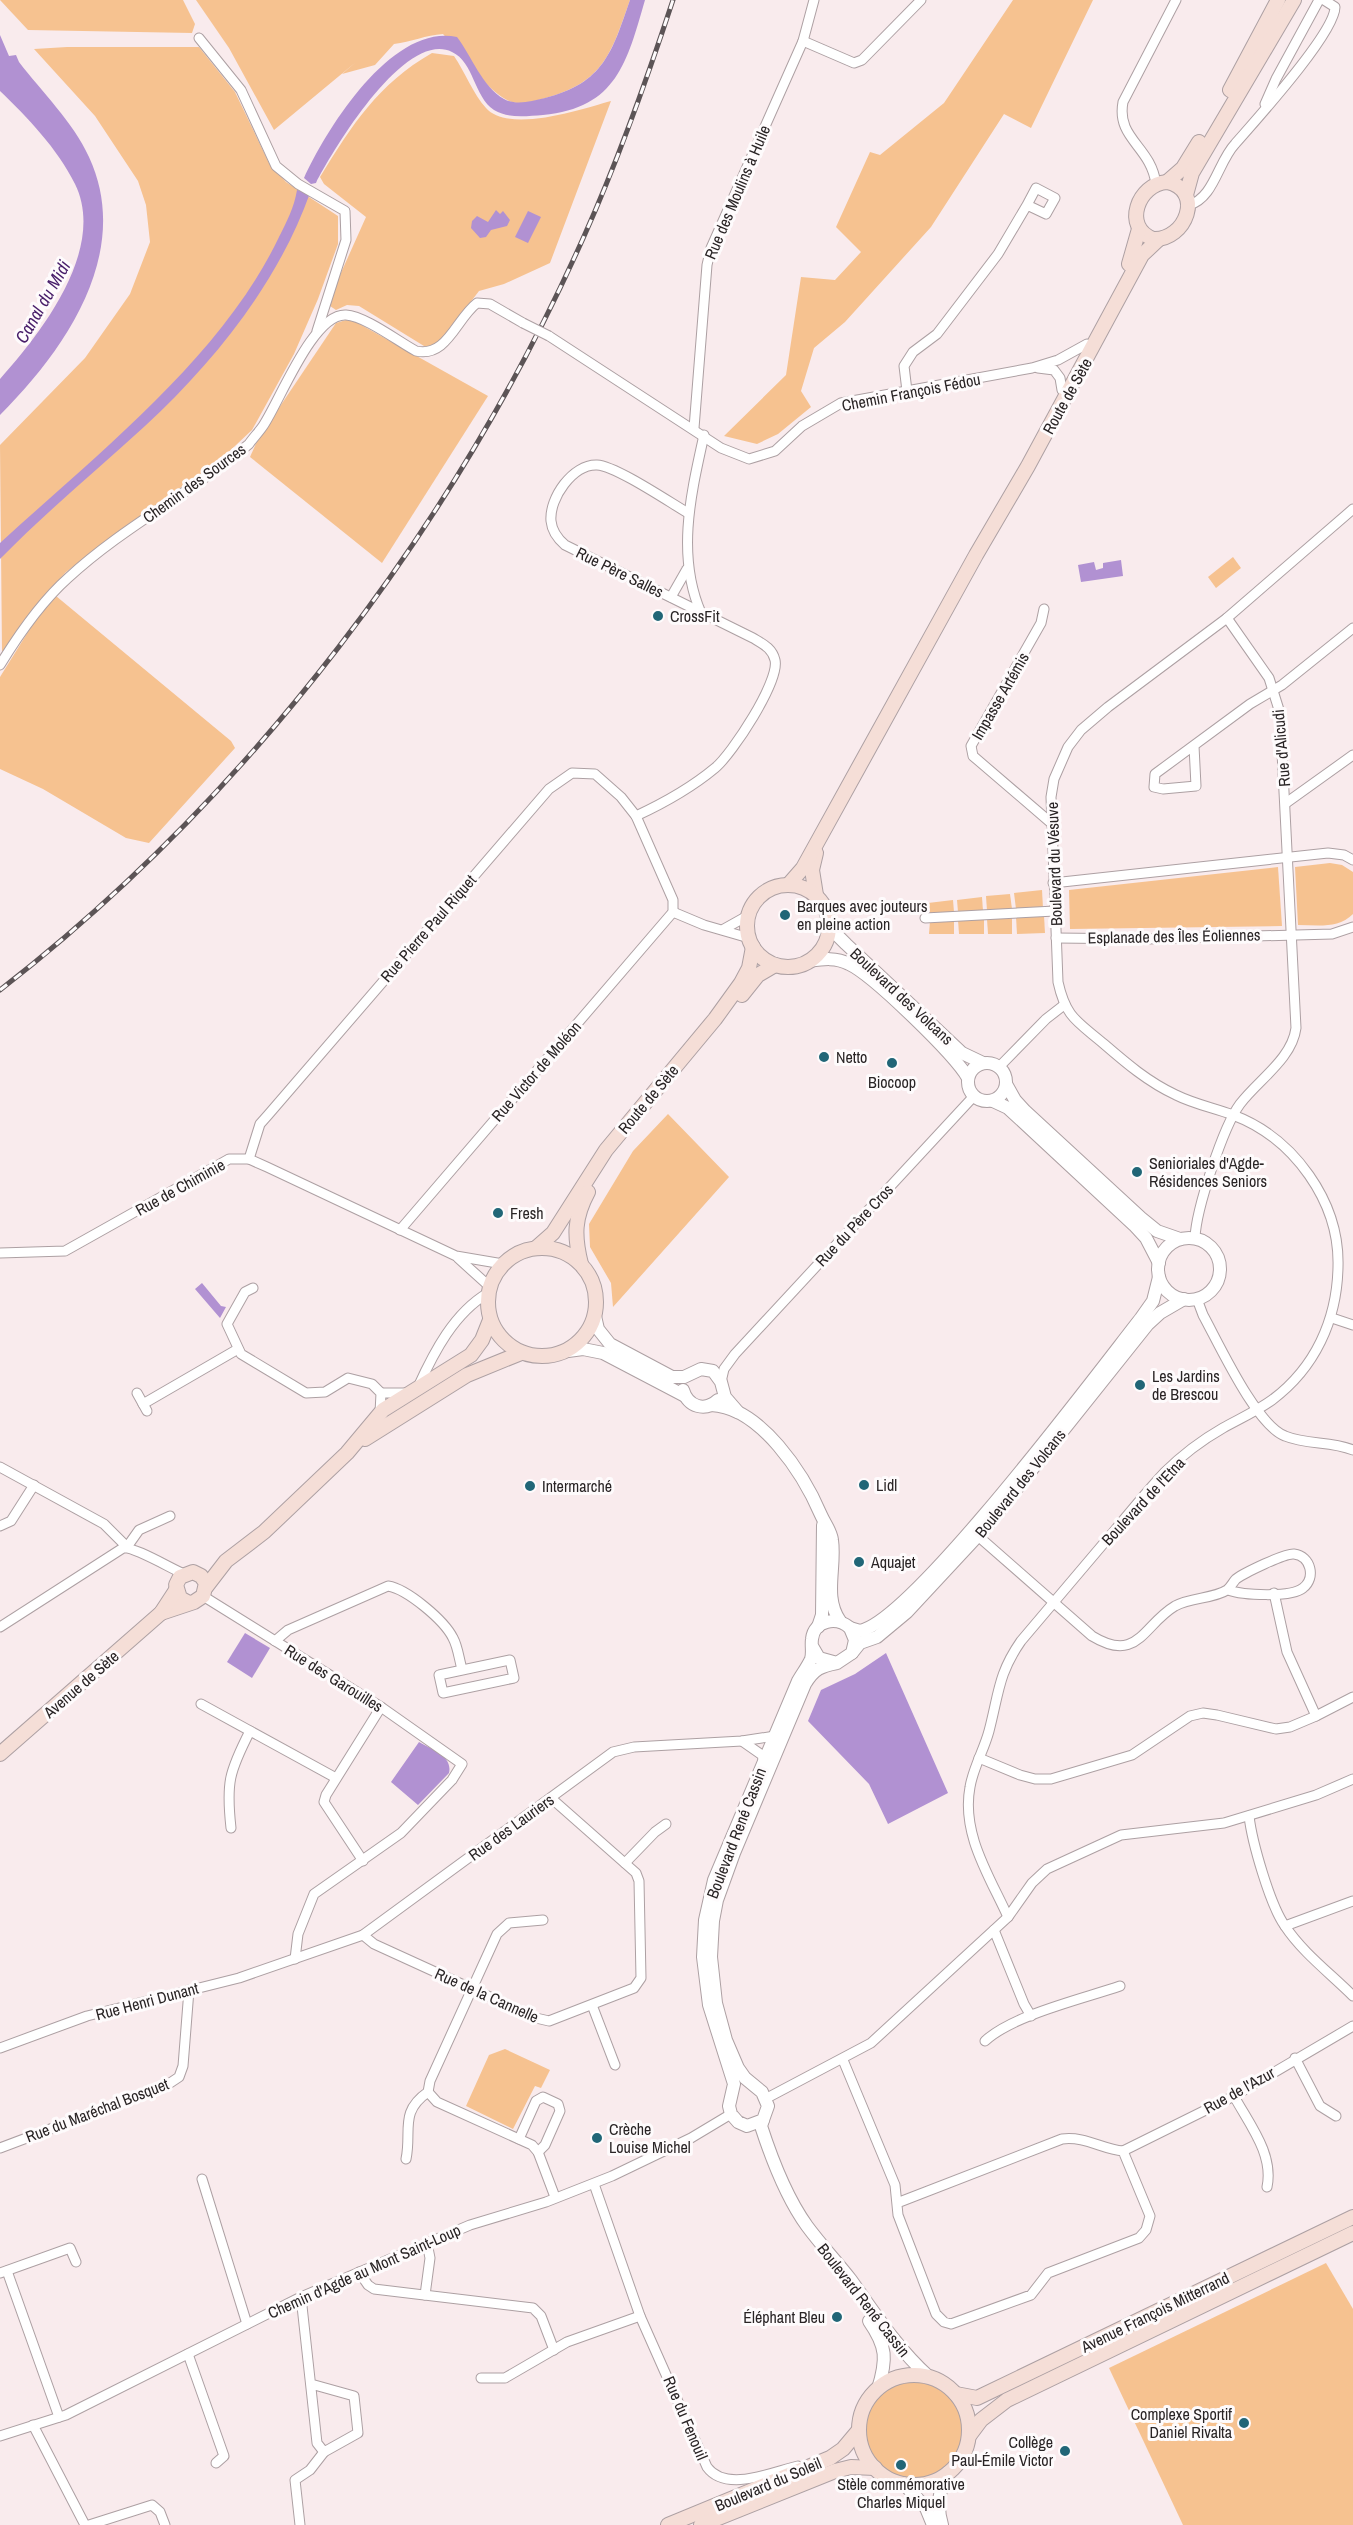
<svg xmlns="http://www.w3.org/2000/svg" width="1353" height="2525" viewBox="0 0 1353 2525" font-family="'Archivo Narrow',sans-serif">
<rect width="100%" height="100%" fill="#f9ebed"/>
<g fill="#f6c290">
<path d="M0 0H183L195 24 192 33 28 30Z"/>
<path d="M196 0H630C611 54 604 83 542 99 530 102 518 106 507 100 487 90 459 52 443 34 426 35 411 42 394 44L375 65 342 74 356 62 274 130 229 48Z"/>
<path d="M1013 0H1093L1031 128 1004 114 931 227 845 322 814 348 801 391 811 407 778 434 757 444 724 436 786 375 801 277 835 280 861 252 836 227 870 152 880 155 944 103Z"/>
<path d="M67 47H199L235 92 269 163 286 182 338 216V244L318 299 294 354 252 430 219 461 130 523 66 572 33 609 2 652 0 445 85 358 130 294 150 242 146 205 138 181 95 116 34 49Z"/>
<path d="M432 53 454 56C465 72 473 94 486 108 509 134 582 109 611 101L550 263 504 284 479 291 437 346H424L359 306 347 305 336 310 327 304 366 217 324 184 320 177C352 125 378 84 432 53Z"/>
<path d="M346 320 356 322 488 396 382 563 250 457 258 439 336 323Z"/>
<path d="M1233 557 1241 568 1216 588 1208 577Z"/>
<path d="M56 596 231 741 235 748 149 843 126 838 43 789 0 769V677L36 619Z"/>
<path d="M1330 863 1342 865 1353 872V914C1338 929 1318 925 1298 925L1295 867Z"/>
<path d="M1278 867 1282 926 1070 929 1069 890Z"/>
<path d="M1042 890 1043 908 1016 909 1014 893Z"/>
<path d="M1010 894 1012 909 987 911 986 896Z"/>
<path d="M982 897 983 911 958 912 957 900Z"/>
<path d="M953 900 954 912 930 913 928 903Z"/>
<path d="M1044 916 1045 933 1017 934 1016 917Z"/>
<path d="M1012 917V934H988L987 919Z"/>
<path d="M984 919V934H959L958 920Z"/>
<path d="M954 920V934H929L930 921Z"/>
<path d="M668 1114 729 1177 613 1307 611 1283 590 1247 589 1224 633 1151Z"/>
<path d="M505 2049 550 2070 541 2088 535 2086 513 2129 466 2106 489 2055Z"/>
<path d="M1326 2263 1353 2309V2525H1183L1109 2368Z"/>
<circle cx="914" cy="2430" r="48"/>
</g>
<g fill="#b191d2">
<path d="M630 0H645C627 62 617 108 543 115 527 116 509 119 494 110 474 97 474 62 452 52 405 29 333 150 316 183L311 184 304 178C327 128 392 23 457 37 472 57 482 86 504 99 517 106 531 101 545 98 604 83 612 52 630 0Z"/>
<path d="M0 35 9 56 16 55 19 62C42 92 73 122 89 157 133 252 66 349 0 415V379C41 333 107 249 75 184 57 148 28 118 0 91Z"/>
<path d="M297 190 310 193C278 283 214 362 145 426 96 471 46 512 0 559V543C97 454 222 357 279 237 287 221 294 208 297 190Z"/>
<path d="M496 210 500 214 503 211 510 220 507 226 491 230 486 237 480 238 471 228 472 221 477 216 488 222Z"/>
<path d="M528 211 541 217 528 243 515 237Z"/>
<path d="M1121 560 1123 576 1081 582 1078 565 1094 562 1096 570 1103 568V563Z"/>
<path d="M202 1283 221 1306 226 1307 220 1318 195 1289Z"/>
<path d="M245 1633 270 1648 252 1678 227 1662Z"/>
<path d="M886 1653 948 1793 888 1824 869 1784 808 1721 821 1690 855 1674Z"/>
<path d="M419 1742C431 1749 453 1756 449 1773L418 1805 391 1782Z"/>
</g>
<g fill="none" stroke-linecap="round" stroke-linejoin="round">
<g stroke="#ada0a3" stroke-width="11">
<g id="minor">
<path d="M199 38 241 90 276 166 298 184 345 211 346 240 317 331"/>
<path d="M803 41 854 63 862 60 921 0"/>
<path d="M1265 104 1276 79 1319 0"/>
<path d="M1156 184C1151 146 1116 139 1123 102L1176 0"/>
<path d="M1189 205C1214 198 1218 162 1235 144 1255 121 1335 33 1335 7L1324 0"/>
<path d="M549 336 721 448 749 459 775 451 802 426 841 403 1032 368 1058 360 1087 344"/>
<path d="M1038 368 1054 370 1060 378 1062 390"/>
<path d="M907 391 904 366 913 352 937 334 998 254 1027 205 1046 214 1055 198 1036 188 1027 205"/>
<path d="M694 428 707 265 711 248 803 41 814 0"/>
<path d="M671 597 687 569"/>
<path d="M1044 609 1041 623 971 746 973 756 1050 822"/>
<path d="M701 613C676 555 691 494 704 435"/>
<path d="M0 665C19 634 41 602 68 578 123 527 191 493 249 444 253 438 259 432 263 426 280 401 313 313 346 315 365 316 399 342 416 351 447 358 456 319 477 303L490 304 523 323"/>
<path d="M1194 746 1196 786 1163 789 1154 787 1155 774 1250 704 1282 685 1353 628"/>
<path d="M1286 803 1353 755"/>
<path d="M636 816C664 803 691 788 715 768 732 754 780 681 775 660 772 648 763 644 753 638L565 545C558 539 552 531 551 521 549 498 573 464 597 465 616 466 669 502 688 513"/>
<path d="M1053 883 1328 853 1344 855 1353 860"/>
<path d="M673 912 704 925 749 938"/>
<path d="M925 918 1055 911"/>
<path d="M724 929 749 915"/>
<path d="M1056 938 1147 939 1332 934 1353 927"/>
<path d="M999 1067 1046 1019 1064 1005"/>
<path d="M249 1159 260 1124 268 1115 549 789 572 773 595 774 621 797 636 816 673 900V912L400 1230"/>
<path d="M1195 1238C1196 1210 1223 1127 1240 1104 1258 1080 1292 1059 1296 1028L1280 713 1269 678 1227 618"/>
<path d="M0 1253 65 1251 229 1159H249L267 1167 456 1256 503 1264"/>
<path d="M458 1258 490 1287"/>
<path d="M253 1288 245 1292 227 1324 241 1354 306 1393 325 1392 348 1378 372 1384 381 1393 380 1413"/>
<path d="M1197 1299 1203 1315C1219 1344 1256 1425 1285 1436 1307 1445 1331 1441 1353 1450"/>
<path d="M1332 1318 1353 1325"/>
<path d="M721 1382 724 1369 735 1354 974 1096"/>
<path d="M418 1387C434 1352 454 1313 488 1293"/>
<path d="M137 1393 147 1411"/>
<path d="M381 1393H407"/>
<path d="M143 1404 238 1349"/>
<path d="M0 1467 104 1524 127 1547 139 1530 170 1516"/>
<path d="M0 1526 11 1521 34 1485"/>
<path d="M978 1536 1092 1636C1138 1664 1143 1625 1175 1606 1191 1597 1213 1599 1227 1590 1231 1587 1233 1582 1236 1579 1244 1573 1285 1553 1294 1554 1311 1556 1316 1578 1303 1588 1291 1598 1242 1595 1228 1590"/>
<path d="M1274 1593 1287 1652 1316 1716"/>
<path d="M203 1596 381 1707 462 1764 452 1780 401 1833 314 1894 298 1934 295 1959"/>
<path d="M0 1627 123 1548C133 1546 170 1568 184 1574"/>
<path d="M275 1641 288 1630 388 1586C407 1589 444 1620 453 1638 458 1647 459 1659 462 1669"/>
<path d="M510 1660 514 1678 443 1693 439 1675Z"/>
<path d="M201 1704 336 1778"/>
<path d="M742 1741 762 1755 764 1763"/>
<path d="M979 1758 1020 1775 1035 1779H1051L1132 1755 1190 1716 1203 1713 1217 1715 1276 1729 1290 1727 1316 1716 1353 1697"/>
<path d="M1249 1816C1252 1842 1270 1905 1285 1926 1302 1952 1331 1974 1353 1996"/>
<path d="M231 1828C226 1783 229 1772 250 1731"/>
<path d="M363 1861 324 1802 326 1795 381 1707"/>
<path d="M625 1863 655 1832 666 1824"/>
<path d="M1008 1917C990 1877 961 1834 970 1787 973 1768 984 1750 989 1731 999 1693 998 1674 1021 1641 1052 1604 1084 1567 1115 1530 1131 1511 1147 1491 1164 1473 1181 1456 1202 1440 1223 1428 1239 1419 1257 1411 1272 1400 1315 1368 1337 1320 1338 1267 1340 1202 1294 1138 1233 1115 1214 1108 1194 1104 1176 1095 1148 1082 1126 1063 1104 1044 1077 1021 1066 1018 1058 982L1051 797 1054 779 1068 747 1081 730 1108 707 1227 618 1353 509"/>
<path d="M1285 1926 1353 1901"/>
<path d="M994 1930 1024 2004 1031 2016"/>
<path d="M363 1935 374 1944 536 2018 549 2021 634 1988 641 1978 639 1881 636 1873 551 1798"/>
<path d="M592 2005 615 2065"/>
<path d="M985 2041C1013 2015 1082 1999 1120 1986"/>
<path d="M0 2048 87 2016 239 1978 363 1935 613 1752 634 1747 742 1741 775 1736"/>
<path d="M1295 2058 1320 2106 1336 2116"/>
<path d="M843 2060 895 2185 898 2215 936 2314 944 2322 951 2324 1031 2295 1048 2273 1139 2238 1146 2230 1150 2216 1123 2151C1102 2149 1085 2136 1062 2139L897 2203"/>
<path d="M428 2092 437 2102 532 2145 538 2152 555 2197"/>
<path d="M1234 2096C1249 2124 1274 2154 1267 2187"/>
<path d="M767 2098 871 2043 1008 1917 1032 1883 1047 1869 1121 1835 1224 1823 1316 1795 1353 1779"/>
<path d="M519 2139 536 2101 543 2097 558 2104 560 2111 545 2145 538 2152"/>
<path d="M0 2148 167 2085 179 2077 183 2066 189 1990"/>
<path d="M1123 2151 1234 2096 1353 2026"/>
<path d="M406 2159C412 2131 399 2112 428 2092L430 2081 497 1934 509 1923 543 1920"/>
<path d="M202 2179 247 2324"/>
<path d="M594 2184 640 2316 707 2467C726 2493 772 2472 798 2466"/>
<path d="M7 2271 59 2417"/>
<path d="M359 2272 368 2285 374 2289 533 2308 541 2316 554 2350"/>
<path d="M0 2273 70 2248 76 2262"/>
<path d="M425 2295 430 2258 427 2243"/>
<path d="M301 2297 317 2443 324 2452 358 2433 354 2396 311 2384"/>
<path d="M188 2354 224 2456 216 2463"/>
<path d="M481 2378H505L567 2342 640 2316"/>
<path d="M33 2425 85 2525"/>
<path d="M0 2436 66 2415 301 2297 470 2225 546 2202 612 2176 691 2138 731 2114"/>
<path d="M89 2525 152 2505 160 2512 165 2525"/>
<path d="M300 2525 295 2480 310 2470 324 2452"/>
</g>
</g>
<g stroke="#ada0a3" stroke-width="14">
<g id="tertiary">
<path d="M829 919 836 934 846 944 962 1053 983 1063"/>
<path d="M809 961C823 959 836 957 849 964 873 975 955 1055 968 1078"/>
<circle cx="987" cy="1082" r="19"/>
<path d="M1006 1084 1015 1100 1025 1111 1141 1218 1157 1231 1180 1239"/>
<path d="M993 1101 1008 1108 1134 1225 1146 1238 1159 1263"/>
<circle cx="1189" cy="1269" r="31"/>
<path d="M595 1316 598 1329 610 1344 672 1377H684L701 1369 713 1371 721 1382 725 1397 738 1412"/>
<path d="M568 1351 583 1349 603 1353 685 1396"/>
<path d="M683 1390C688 1407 705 1412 718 1400"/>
<path d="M711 1405C761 1407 804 1475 821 1515 825 1524 831 1531 832 1540 836 1568 823 1597 840 1621"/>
<path d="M818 1627 822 1615 823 1525"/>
<path d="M850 1628 860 1631C914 1619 1097 1374 1141 1318L1153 1301 1159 1277"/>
<path d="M812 1646 819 1658 837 1663 852 1653 855 1640 850 1628C837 1616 814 1620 812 1639 811 1646 813 1653 811 1659 808 1666 802 1674 798 1681L714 1880 705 1920 703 1957 709 2005 734 2084 729 2106 731 2114 738 2122 747 2126 763 2120 768 2106 762 2092 745 2078 738 2068 726 2040 716 2003 711 1957 713 1921 717 1900 734 1853 805 1684C814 1669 821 1666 837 1663"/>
<path d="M852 1653 860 1643 877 1637 907 1612 986 1527 1148 1324 1160 1313 1184 1299"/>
<path d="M763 2120 761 2126C772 2160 786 2197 807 2226 821 2245 837 2262 851 2280 876 2315 897 2348 929 2377"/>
<path d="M869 2321C887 2347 887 2359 878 2389"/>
<path d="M903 2483 926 2508 933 2525"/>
<path d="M942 2525C936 2504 939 2492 948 2472"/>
</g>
</g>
<g stroke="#ada0a3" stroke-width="16">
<g id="secondary">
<path d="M1230 90 1278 0"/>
<path d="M1167 182 1183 168 1199 142"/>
<path d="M1167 182C1205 190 1186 241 1153 239 1122 227 1138 184 1167 182Z"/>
<path d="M1186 195 1192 173 1294 0"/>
<path d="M1129 264 1139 229"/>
<path d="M816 853 812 870 816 895"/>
<path d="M789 884 803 868 976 555 1028 466 1142 255 1159 239"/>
<circle cx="788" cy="926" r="41"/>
<path d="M742 995 758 975 775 965"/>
<circle cx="542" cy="1302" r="54"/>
<path d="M536 1248 553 1233 606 1150 715 1019 741 983 749 968 753 947"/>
<path d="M581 1264C574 1236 574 1218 588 1192"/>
<path d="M365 1439 467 1375 521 1353"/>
<path d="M206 1587 226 1561 264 1532 347 1453 383 1410 471 1355 482 1340 490 1320"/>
<path d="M161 1613 194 1602 203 1596 206 1583 201 1576 193 1572 180 1577 176 1585 180 1598 189 1603"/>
<path d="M0 1754 161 1613 176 1590"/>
<circle cx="914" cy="2430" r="55"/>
<path d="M956 2394 977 2398 1353 2217"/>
<path d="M969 2436 981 2420 1007 2400 1353 2233"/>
<path d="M668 2525 830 2458 843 2449 859 2430"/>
<path d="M701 2525 835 2471 851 2467 875 2468"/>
</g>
</g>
<use href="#minor" stroke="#fff" stroke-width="9"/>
<use href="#tertiary" stroke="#fff" stroke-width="12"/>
<use href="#secondary" stroke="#f5ded7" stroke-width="14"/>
<g stroke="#5c5456" stroke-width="5">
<path id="rail" d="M0 990C250 796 457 523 585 234 619 158 647 79 673 0"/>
</g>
<use href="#rail" stroke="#fefbfc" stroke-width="3" stroke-dasharray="9" stroke-linecap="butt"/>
<g stroke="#ada0a3" stroke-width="11" stroke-linecap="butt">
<path id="minor-bridge" d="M523 323 549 336"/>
</g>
<use href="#minor-bridge" stroke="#fff" stroke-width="9"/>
</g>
<g fill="#216677" stroke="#fefbfc" stroke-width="2">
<circle cx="658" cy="616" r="6"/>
<circle cx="785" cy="915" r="6"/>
<circle cx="824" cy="1057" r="6"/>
<circle cx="892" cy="1063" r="6"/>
<circle cx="1137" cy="1172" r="6"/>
<circle cx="498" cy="1213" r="6"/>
<circle cx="1140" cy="1385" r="6"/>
<circle cx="864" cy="1485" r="6"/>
<circle cx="530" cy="1486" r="6"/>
<circle cx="859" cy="1562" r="6"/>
<circle cx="597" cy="2138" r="6"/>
<circle cx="837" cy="2317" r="6"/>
<circle cx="1244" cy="2423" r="6"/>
<circle cx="1065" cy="2451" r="6"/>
<circle cx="901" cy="2465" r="6"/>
</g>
<g text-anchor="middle" stroke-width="6" stroke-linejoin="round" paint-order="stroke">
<g font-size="16" fill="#292425" stroke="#fefbfc">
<text transform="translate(737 192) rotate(-67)" y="6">Rue des Moulins à Huile</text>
<text transform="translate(911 392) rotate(-11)" y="6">Chemin François Fédou</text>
<text transform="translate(1067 396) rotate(-61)" y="6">Route de Sète</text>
<text transform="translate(194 483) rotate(-36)" y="6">Chemin des Sources</text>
<text transform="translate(620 572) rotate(26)" y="6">Rue Père Salles</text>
<text transform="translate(1000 696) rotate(-60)" y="6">Impasse Artémis</text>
<text transform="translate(1281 748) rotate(-95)" y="6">Rue d'Alicudi</text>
<text transform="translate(1054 864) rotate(-92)" y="6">Boulevard du Vésuve</text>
<text transform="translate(428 928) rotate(-49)" y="6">Rue Pierre Paul Riquet</text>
<text transform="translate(1174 936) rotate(-1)" y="6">Esplanade des Îles Éoliennes</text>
<text transform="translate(902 996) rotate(43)" y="6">Boulevard des Volcans</text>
<text transform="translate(536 1071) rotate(-49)" y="6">Rue Victor de Moléon</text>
<text transform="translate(648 1099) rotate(-50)" y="6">Route de Sète</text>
<text transform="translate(180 1187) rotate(-29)" y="6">Rue de Chiminie</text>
<text transform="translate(854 1225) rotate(-47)" y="6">Rue du Père Cros</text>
<text transform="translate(1020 1483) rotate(-51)" y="6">Boulevard des Volcans</text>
<text transform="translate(1143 1501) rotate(-47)" y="6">Boulevard de l'Etna</text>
<text transform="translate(334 1678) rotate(32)" y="6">Rue des Garouilles</text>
<text transform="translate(81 1684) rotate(-41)" y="6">Avenue de Sète</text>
<text transform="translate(511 1827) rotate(-36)" y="6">Rue des Lauriers</text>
<text transform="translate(736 1833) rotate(-69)" y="6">Boulevard René Cassin</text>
<text transform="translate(487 1995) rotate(24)" y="6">Rue de la Cannelle</text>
<text transform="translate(147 2001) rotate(-15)" y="6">Rue Henri Dunant</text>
<text transform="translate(1239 2090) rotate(-29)" y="6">Rue de l'Azur</text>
<text transform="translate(97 2110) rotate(-21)" y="6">Rue du Maréchal Bosquet</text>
<text transform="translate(364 2271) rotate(-24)" y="6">Chemin d'Agde au Mont Saint-Loup</text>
<text transform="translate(864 2300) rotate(52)" y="6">Boulevard René Cassin</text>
<text transform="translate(1155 2312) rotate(-26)" y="6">Avenue François Mitterrand</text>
<text transform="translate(686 2418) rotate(67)" y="6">Rue du Fenouil</text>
<text transform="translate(768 2484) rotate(-23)" y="6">Boulevard du Soleil</text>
</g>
<g font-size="16" fill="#292425" stroke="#fefbfc" text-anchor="start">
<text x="670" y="622">CrossFit</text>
<text x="797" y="912">Barques avec jouteurs<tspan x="797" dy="18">en pleine action</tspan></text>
<text x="836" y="1063">Netto</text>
<text x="892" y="1088" text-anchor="middle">Biocoop</text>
<text x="1149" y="1169">Senioriales d'Agde-<tspan x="1149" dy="18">Résidences Seniors</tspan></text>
<text x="510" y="1219">Fresh</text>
<text x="1152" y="1382">Les Jardins<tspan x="1152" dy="18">de Brescou</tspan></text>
<text x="876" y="1491">Lidl</text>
<text x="542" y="1492">Intermarché</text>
<text x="871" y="1568">Aquajet</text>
<text x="609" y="2135">Crèche<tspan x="609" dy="18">Louise Michel</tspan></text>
<text x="825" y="2323" text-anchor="end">Éléphant Bleu</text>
<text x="1232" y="2420" text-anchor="end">Complexe Sportif<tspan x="1232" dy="18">Daniel Rivalta</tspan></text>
<text x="1053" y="2448" text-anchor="end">Collège<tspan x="1053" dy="18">Paul-Émile Victor</tspan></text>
<text x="901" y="2490" text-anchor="middle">Stèle commémorative<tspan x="901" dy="18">Charles Miquel</tspan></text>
</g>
<g font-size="18" font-style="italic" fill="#471d69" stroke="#fefbfc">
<text transform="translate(43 302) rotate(-60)" y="6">Canal du Midi</text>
</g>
</g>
</svg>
